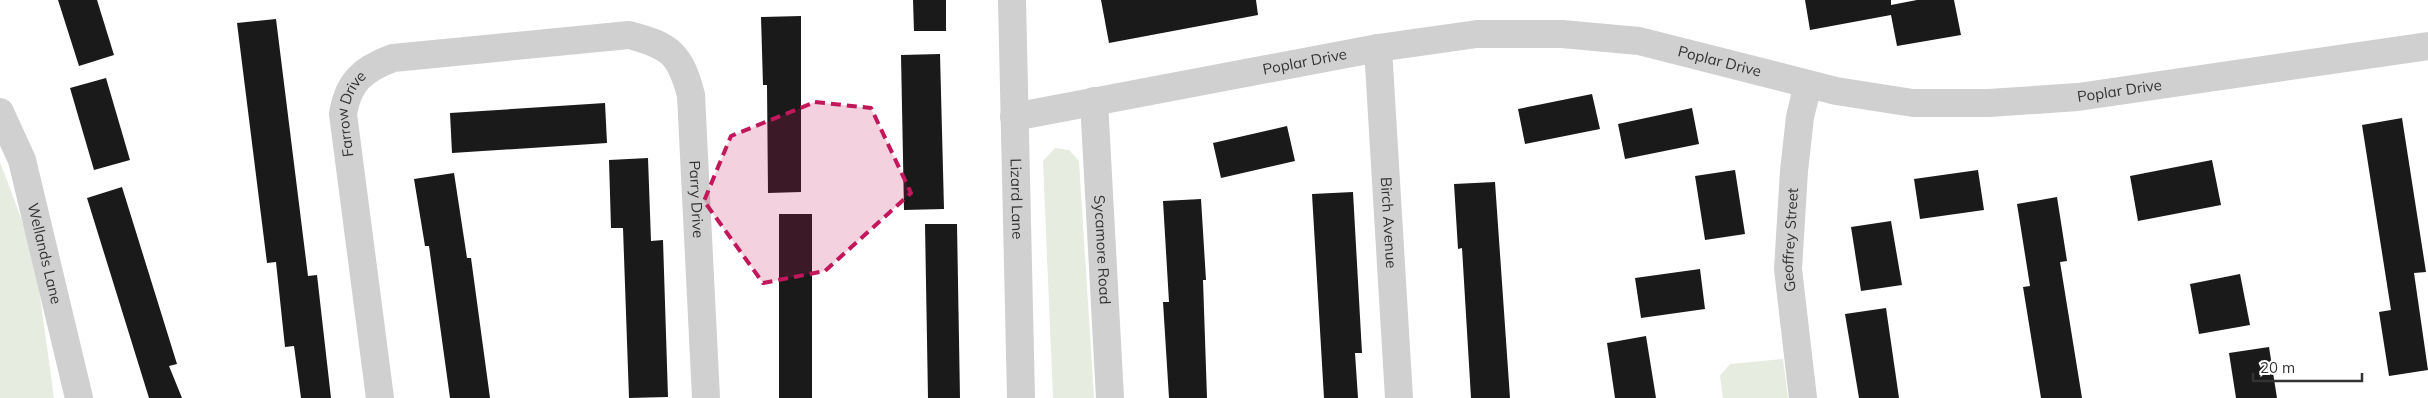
<svg xmlns="http://www.w3.org/2000/svg" width="2428" height="398" viewBox="0 0 2428 398" font-family="Mulish,sans-serif">
<rect width="100%" height="100%" fill="#fff"/>
<g fill="#e6ecdf">
<path d="M1055 148 1069 150 1079 161 1094 398H1053L1043 161Z"/>
<path d="M0 162 34 253 54 398H0Z"/>
<path d="M1783 359 1788 398H1723L1720 376 1730 364Z"/>
</g>
<g fill="#1a1a1a">
<path d="M58 0H97L114 55 79 66Z"/>
<path d="M913 0H946V31H914Z"/>
<path d="M1101 0H1256L1258 15 1109 43Z"/>
<path d="M1805 0H1891V5L1917 0H1954L1961 35 1897 46 1891 15 1810 30Z"/>
<path d="M801 16V192L768 193 767 85H763L761 17Z"/>
<path d="M276 19 308 276 317 275 331 398H301L294 346 285 347 276 262 267 263 237 23Z"/>
<path d="M940 54 944 209 904 210 901 55Z"/>
<path d="M106 78 130 160 94 170 70 88Z"/>
<path d="M1592 94 1600 129 1525 144 1518 109Z"/>
<path d="M605 103 607 143 452 153 450 113Z"/>
<path d="M1692 108 1699 144 1625 159 1618 124Z"/>
<path d="M2402 118 2426 272 2414 273 2428 370 2389 376 2379 312 2391 310 2362 125Z"/>
<path d="M1287 126 1295 161 1221 178 1213 143Z"/>
<path d="M648 158 651 241 663 240 668 397 629 398 623 228H611L609 160Z"/>
<path d="M2212 160 2221 205 2138 221 2130 176Z"/>
<path d="M1735 170 1745 234 1705 240 1695 176Z"/>
<path d="M1978 170 1984 210 1920 219 1914 179Z"/>
<path d="M454 173 467 258H471L490 398H450L429 246H425L414 179Z"/>
<path d="M1495 182 1510 398H1471L1462 248 1458 249 1454 184Z"/>
<path d="M122 187 177 364 169 366 182 398H149L87 198Z"/>
<path d="M1353 192 1362 353H1355L1358 398H1324L1312 194Z"/>
<path d="M2057 197 2067 261 2060 262 2082 398H2041L2023 287 2030 286 2017 204Z"/>
<path d="M1201 199 1206 280H1203L1207 398H1169L1163 302H1169L1163 201Z"/>
<rect x="779" y="214" width="33" height="184"/>
<path d="M1891 221 1902 285 1861 291 1851 227Z"/>
<path d="M925 224H957L960 398H928Z"/>
<path d="M1700 269 1705 309 1641 318 1635 278Z"/>
<path d="M2240 274 2250 325 2199 334 2190 284Z"/>
<path d="M1886 308 1899 398H1859L1845 314Z"/>
<path d="M1646 336 1656 398H1615L1607 343Z"/>
<path d="M2269 347 2277 398H2236L2229 353Z"/>
</g>
<g fill="none" stroke-linecap="round" stroke-linejoin="round">
<g stroke="#d0d0d0" stroke-width="28">
<path id="s1" d="M1012 0 1021 398"/>
<path id="s2" d="M1378 48 1399 398"/>
<path id="s3" d="M1094 101 1110 398"/>
<path id="s4" d="M0 112 22 160 79 398"/>
<path id="s5" d="M1014 117 1378 48 1477 34H1562L1639 41 1836 91 1913 103H1989L2078 97 2428 46"/>
<path id="s6" d="M380 398 343 114C348 82 363 69 393 58L629 35C671 46 680 54 691 95L706 398"/>
<path id="s7" d="M1803 398 1788 269 1794 171 1800 117 1808 84"/>
</g>
</g>
<path fill="#c2185b" fill-opacity="0.2" stroke="#c2185b" stroke-width="4" stroke-dasharray="10 6" stroke-linejoin="round" d="M815 102 871 108 911 193 825 271 763 283 704 201 731 136Z"/>
<g text-anchor="middle" stroke-width="5" stroke-linejoin="round" paint-order="stroke">
<g font-size="15" fill="#333" stroke="#fff">
<text dy="5" stroke="none"><textPath href="#s5" startOffset="296">Poplar Drive</textPath></text>
<text dy="5" stroke="none"><textPath href="#s5" startOffset="716">Poplar Drive</textPath></text>
<text dy="5" stroke="none"><textPath href="#s5" startOffset="1121">Poplar Drive</textPath></text>
<text dy="5" stroke="none"><textPath href="#s6" startOffset="288">Farrow Drive</textPath></text>
<text dy="5" stroke="none"><textPath href="#s1" startOffset="199">Lizard Lane</textPath></text>
<text dy="5" stroke="none"><textPath href="#s6" startOffset="801">Parry Drive</textPath></text>
<text dy="5" stroke="none"><textPath href="#s2" startOffset="175">Birch Avenue</textPath></text>
<text dy="5" stroke="none"><textPath href="#s7" startOffset="159">Geoffrey Street</textPath></text>
<text dy="5" stroke="none"><textPath href="#s3" startOffset="149">Sycamore Road</textPath></text>
<text dy="5" stroke="none"><textPath href="#s4" startOffset="149">Wellands Lane</textPath></text>
</g>
</g>
<path d="M2253 373v8h109v-8" fill="none" stroke="#333333" stroke-width="2.5"/>
<text x="2260" y="373" font-size="15" fill="#333333" stroke="#ffffff" stroke-width="4" paint-order="stroke">20 m</text>
</svg>
